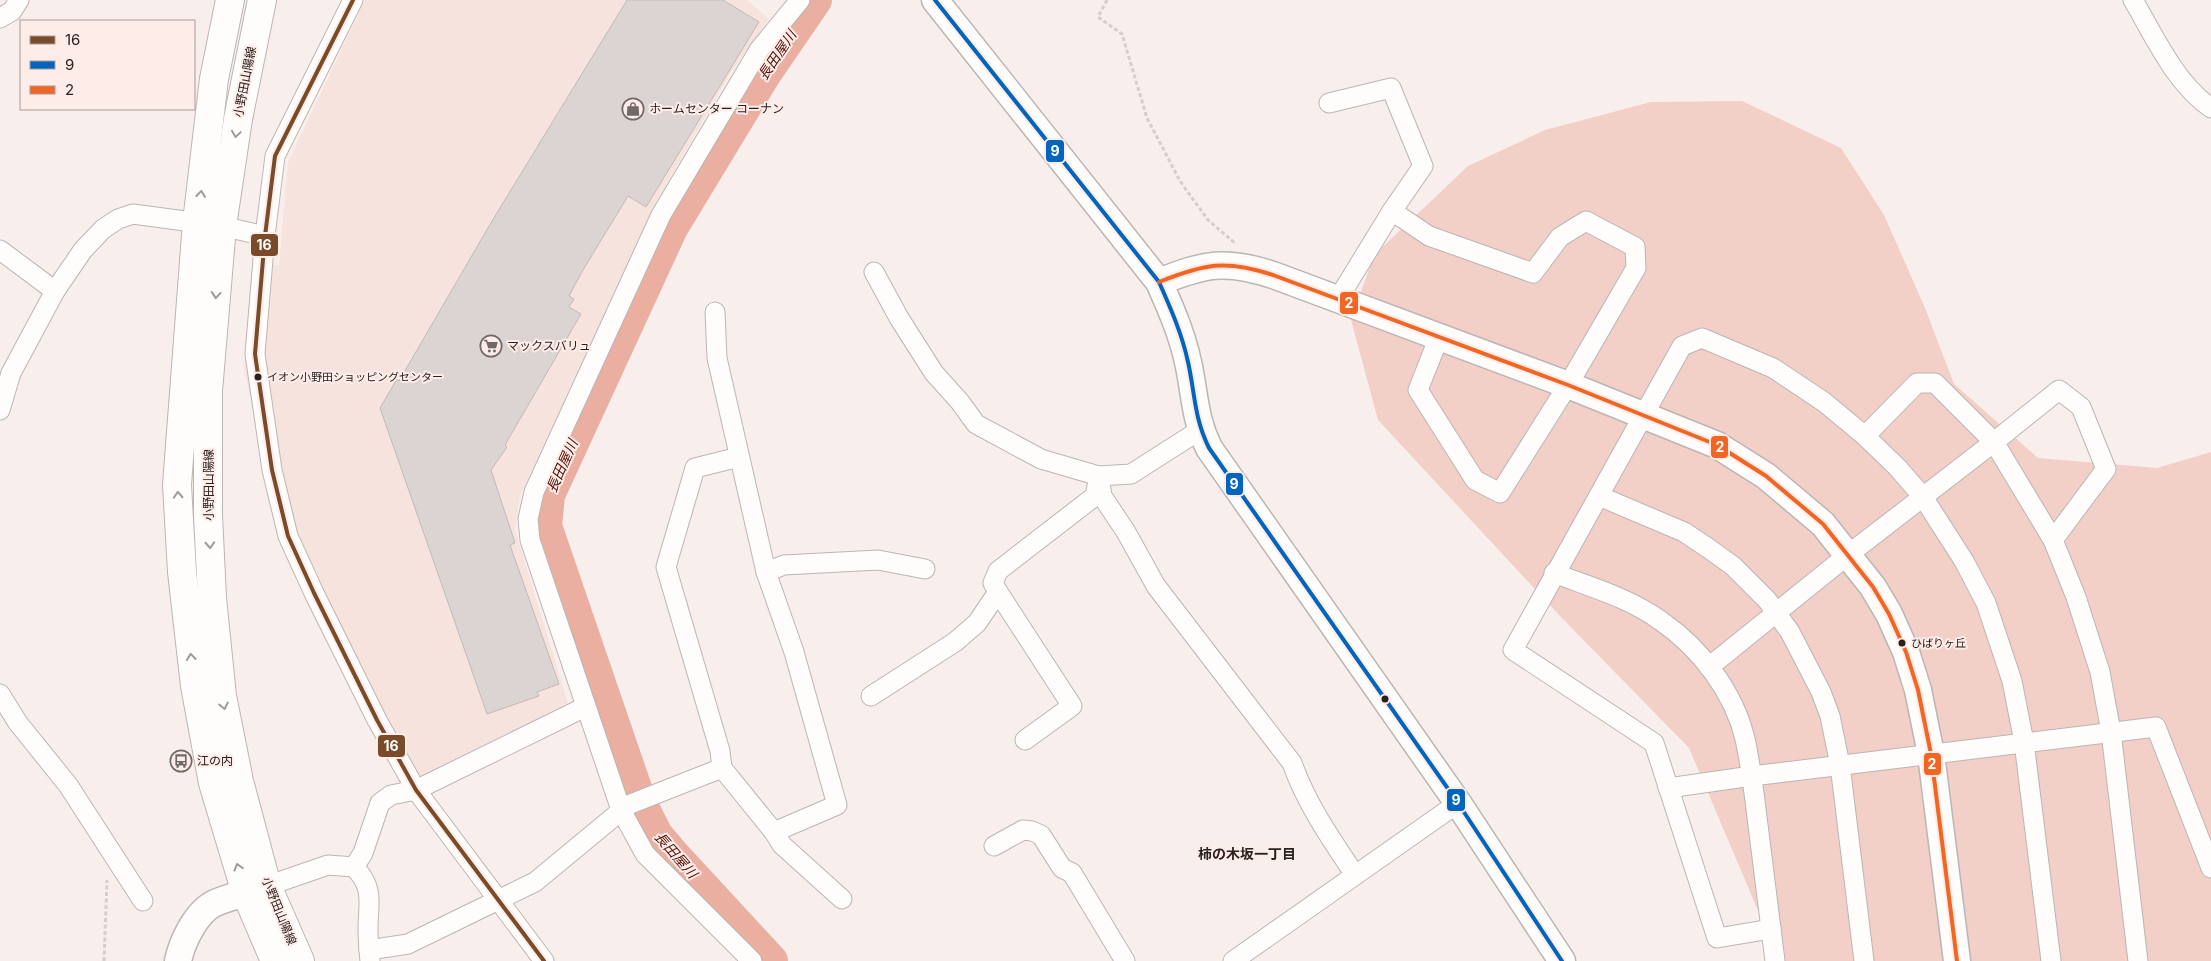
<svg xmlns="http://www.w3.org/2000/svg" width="2211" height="961" viewBox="0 0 2211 961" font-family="Inter,'Noto Sans JP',sans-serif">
<rect width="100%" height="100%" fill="#f8efed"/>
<path fill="#f7e3de" d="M365 0H747L769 19 731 72 652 210 520 496 515 530 568 703 404 787 314 617 285 556 244 369 254 262 279 265 288 162Z"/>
<path fill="#f2cfc7" d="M1742 101 1841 148 1884 215 1925 308 1954 384 2038 458 2157 468 2211 452V961H1771V941L1689 748 1559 615 1378 420 1351 320 1374 255 1468 166 1545 130 1651 102Z"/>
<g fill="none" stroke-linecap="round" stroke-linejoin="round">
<path stroke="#ebafa2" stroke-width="34" d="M771 961 673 855 656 835 640 803 545 526 548 495 671 228 763 76 815 0"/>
</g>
<path fill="#dcd4d2" stroke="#c1b9b8" d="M627 0H723L759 22 646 207 628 196 583 270 569 296 574 299 569 307 581 314 505 445 507 447 491 470 515 543 510 545 559 684 537 692 539 696 487 714 380 408 397 379 399 381 492 221Z"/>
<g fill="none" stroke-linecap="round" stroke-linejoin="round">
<g stroke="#bcb5b3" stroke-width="21">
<g id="street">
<path d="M353 0 275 156 265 236 255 354 272 470 288 536 314 593 377 720 416 790 544 961"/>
<path d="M2133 0C2155 37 2175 83 2211 108"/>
<path d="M0 18 12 11 19 0"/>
<path d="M1329 103 1391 88 1423 166 1392 211 1338 299"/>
<path d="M1392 211 1429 236 1533 273 1560 237 1586 221 1635 247 1636 268 1568 385 1500 493 1475 480 1418 390 1439 337"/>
<path d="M0 250 55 291"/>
<path d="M874 272 899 318 934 373 960 402 976 424 1041 459 1099 476 1102 496 1126 532 1156 586 1292 763C1307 805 1331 839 1355 875"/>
<path d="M0 410 11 373 55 291 83 250 103 229 118 219 133 214 222 226 265 236"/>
<path d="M1865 436 1917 383H1935L1994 442 2059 390 2081 407 2106 469 2053 540"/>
<path d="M1599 496 1684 532 1708 548 1733 566 1767 600 1790 632 1821 692 1830 716 1840 765 1864 961"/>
<path d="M766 572 784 565 878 560 925 569"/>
<path d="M1554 573C1590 587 1630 598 1661 621 1700 648 1734 692 1745 739 1752 770 1755 802 1759 833 1764 876 1770 918 1775 961"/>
<path d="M1709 667 1849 554 1994 442 2053 540 2076 597 2100 672 2111 732 2138 961"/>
<path d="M0 694 18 723 68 785 143 901"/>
<path d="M871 696 955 642 977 623 998 592"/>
<path d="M1025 740 1072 706 998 592 993 583 998 571 1095 496 1099 476 1131 474 1200 430"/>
<path d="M722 768 720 751 666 567 695 468 739 457"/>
<path d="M1668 788 1752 776 2156 727 2211 868"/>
<path d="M774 832 782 845 842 899"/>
<path d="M994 846 1023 830 1032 831 1041 835 1062 868 1072 873 1125 961"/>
<path d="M354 867 363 853 380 803 391 795 416 790 585 707"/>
<path d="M267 886 328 865 354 867C375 888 368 903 368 929 368 940 369 951 370 961"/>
<path d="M1771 929 1717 938 1654 743 1513 650 1682 346 1702 338 1773 368 1824 402 1865 436 1898 468 1923 497 1964 561 1986 603 2012 681 2024 742 2051 961"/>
<path d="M369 950 408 944 535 882 628 805 722 768 774 832 837 805 794 652 766 572 717 358 715 312"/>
<path d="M752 961 645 854 621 810 530 540 528 519 534 492 661 215 759 50 800 0"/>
<path d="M1233 961 1458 803"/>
</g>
</g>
<g stroke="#bcb5b3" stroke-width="29">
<g id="secondary">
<path d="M935 0 1159 282C1171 309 1182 334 1188 362 1195 393 1194 418 1209 448L1458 803 1562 961"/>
<path d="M1159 282C1204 264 1225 259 1273 275L1568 385 1717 445 1766 476 1823 524 1873 587 1889 614 1906 652 1918 690 1931 754 1957 961"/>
<path d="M178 961C182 942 196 912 215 903 231 896 250 892 267 887"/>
</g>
</g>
<g stroke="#bcb5b3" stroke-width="30">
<g id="primary">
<path d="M230 0 214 79 197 222 177 485 182 572 195 686 213 783 246 893 275 961"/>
<path d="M262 0 238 119 222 226 208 391V515L212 598 222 696 239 781 267 886 300 961"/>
</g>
</g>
<g stroke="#d2cfce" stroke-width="3" stroke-dasharray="4 2.5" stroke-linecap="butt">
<path d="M1107 0 1098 17 1122 34 1147 118 1180 181 1208 220 1236 244"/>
<path d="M104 961 107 880"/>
</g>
<use href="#street" stroke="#fefdfc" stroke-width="19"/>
<use href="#secondary" stroke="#fefdfc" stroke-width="26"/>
<use href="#primary" stroke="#fefdfc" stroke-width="28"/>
<g stroke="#fdece8" stroke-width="8">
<path id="bus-1" d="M353 0 275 156 265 236 255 354 272 470 288 536 314 593 377 720 416 790 544 961"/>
</g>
<g stroke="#fdece8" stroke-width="8">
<path id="bus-2" d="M935 0 1159 282C1171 309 1182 334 1188 362 1195 393 1194 418 1209 448L1458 803 1562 961"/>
</g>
<g stroke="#fdece8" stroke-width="8">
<path id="bus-3" d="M1159 282C1204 264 1225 259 1273 275L1568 385 1717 445 1766 476 1823 524 1873 587 1889 614 1906 652 1918 690 1931 754 1957 961"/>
</g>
<use href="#bus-1" stroke="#7a4b2a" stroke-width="4"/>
<use href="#bus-2" stroke="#0065bd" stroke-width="4"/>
<use href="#bus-3" stroke="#f26522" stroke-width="4"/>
</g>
<defs><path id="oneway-chevron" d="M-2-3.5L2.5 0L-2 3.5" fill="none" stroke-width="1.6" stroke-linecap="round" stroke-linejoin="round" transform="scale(1.25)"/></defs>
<g stroke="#9e9a99">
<use href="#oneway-chevron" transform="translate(236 134) rotate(98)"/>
<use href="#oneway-chevron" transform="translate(201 194) rotate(-83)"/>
<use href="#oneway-chevron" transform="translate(216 295) rotate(95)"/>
<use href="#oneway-chevron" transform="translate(178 495) rotate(-93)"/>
<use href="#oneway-chevron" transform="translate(210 545) rotate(87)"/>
<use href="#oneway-chevron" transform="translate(191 657) rotate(-96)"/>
<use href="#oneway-chevron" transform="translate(224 706) rotate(78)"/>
<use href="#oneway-chevron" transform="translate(238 867) rotate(-106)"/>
</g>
<defs>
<g id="shop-ring" transform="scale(1.125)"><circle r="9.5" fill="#fdece8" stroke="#716967" stroke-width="1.5"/><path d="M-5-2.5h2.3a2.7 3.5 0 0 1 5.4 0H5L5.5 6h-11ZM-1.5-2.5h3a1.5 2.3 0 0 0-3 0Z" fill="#716967"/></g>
<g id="supermarket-ring" transform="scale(1.125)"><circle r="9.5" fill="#fdece8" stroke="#716967" stroke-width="1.5"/><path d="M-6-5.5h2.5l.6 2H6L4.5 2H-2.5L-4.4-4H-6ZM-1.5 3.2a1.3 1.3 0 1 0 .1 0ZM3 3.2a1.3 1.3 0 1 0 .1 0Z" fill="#716967"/></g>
<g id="bus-ring" transform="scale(1.125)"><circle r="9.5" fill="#fdece8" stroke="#716967" stroke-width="1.5"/><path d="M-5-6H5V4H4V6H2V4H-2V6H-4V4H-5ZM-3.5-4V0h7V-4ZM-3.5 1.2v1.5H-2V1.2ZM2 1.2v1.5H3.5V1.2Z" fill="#716967"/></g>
</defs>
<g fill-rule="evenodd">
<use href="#shop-ring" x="633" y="109"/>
<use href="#supermarket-ring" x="491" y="346"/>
<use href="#bus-ring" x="181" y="761"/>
</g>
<g fill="#29211f" stroke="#fdece8" stroke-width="2">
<circle cx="258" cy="377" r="4.5"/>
<circle cx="1902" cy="643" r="4.5"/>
<circle cx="1385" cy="699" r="4.5"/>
</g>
<g text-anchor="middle" stroke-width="4" stroke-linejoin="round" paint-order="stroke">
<g font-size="11" fill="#29211f" stroke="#fdece8" text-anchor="start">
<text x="267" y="381">イオン小野田ショッピングセンター</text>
<text x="1911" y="647">ひばりヶ丘</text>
</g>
<g font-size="12" fill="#29211f" stroke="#fdece8">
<text transform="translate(245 82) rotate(-79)" y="4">小野田山陽線</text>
<text transform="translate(209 485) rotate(-90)" y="4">小野田山陽線</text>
<text transform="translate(279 911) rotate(68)" y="4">小野田山陽線</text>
</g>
<g font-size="12" fill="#29211f" stroke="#fdece8" text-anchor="start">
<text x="649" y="113">ホームセンター コーナン</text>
<text x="507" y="350">マックスバリュ</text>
<text x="197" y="765">江の内</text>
</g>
<g font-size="14" font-style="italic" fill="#550d01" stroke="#fdece8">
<text transform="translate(777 55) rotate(-56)" y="5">長田屋川</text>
<text transform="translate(562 466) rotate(-66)" y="5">長田屋川</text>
<text transform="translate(676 855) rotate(49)" y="5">長田屋川</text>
</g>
<g font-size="14" font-weight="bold" fill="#29211f" stroke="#fdece8">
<text x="1247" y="859">柿の木坂一丁目</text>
</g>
</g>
<g stroke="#fdece8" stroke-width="2">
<rect x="1045" y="139" width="20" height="24" rx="5" fill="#0065bd"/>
<rect x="250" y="233" width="29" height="24" rx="5" fill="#7a4b2a"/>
<rect x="1339" y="291" width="20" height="24" rx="5" fill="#f26522"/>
<rect x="1710" y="435" width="19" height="24" rx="5" fill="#f26522"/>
<rect x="1225" y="472" width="19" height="24" rx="5" fill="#0065bd"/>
<rect x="377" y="734" width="29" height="24" rx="5" fill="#7a4b2a"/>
<rect x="1923" y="752" width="19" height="24" rx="5" fill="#f26522"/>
<rect x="1446" y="788" width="20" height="24" rx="5" fill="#0065bd"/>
</g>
<g font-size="14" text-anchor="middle" font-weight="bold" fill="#fff">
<text x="1055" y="156">9</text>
<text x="264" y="250">16</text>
<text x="1349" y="308">2</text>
<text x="1720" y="452">2</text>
<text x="1234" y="489">9</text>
<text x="391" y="751">16</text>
<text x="1932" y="769">2</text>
<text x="1456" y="805">9</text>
</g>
<rect x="20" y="20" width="175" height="90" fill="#fdece8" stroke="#a89b98"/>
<rect x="30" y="36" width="25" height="8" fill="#7a4b2a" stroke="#a89b98"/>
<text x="65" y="45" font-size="15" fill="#29211f">16</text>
<rect x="30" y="61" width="25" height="8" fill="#0065bd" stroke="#a89b98"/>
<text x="65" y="70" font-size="15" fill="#29211f">9</text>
<rect x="30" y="86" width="25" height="8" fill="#f26522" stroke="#a89b98"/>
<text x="65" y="95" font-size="15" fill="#29211f">2</text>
</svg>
